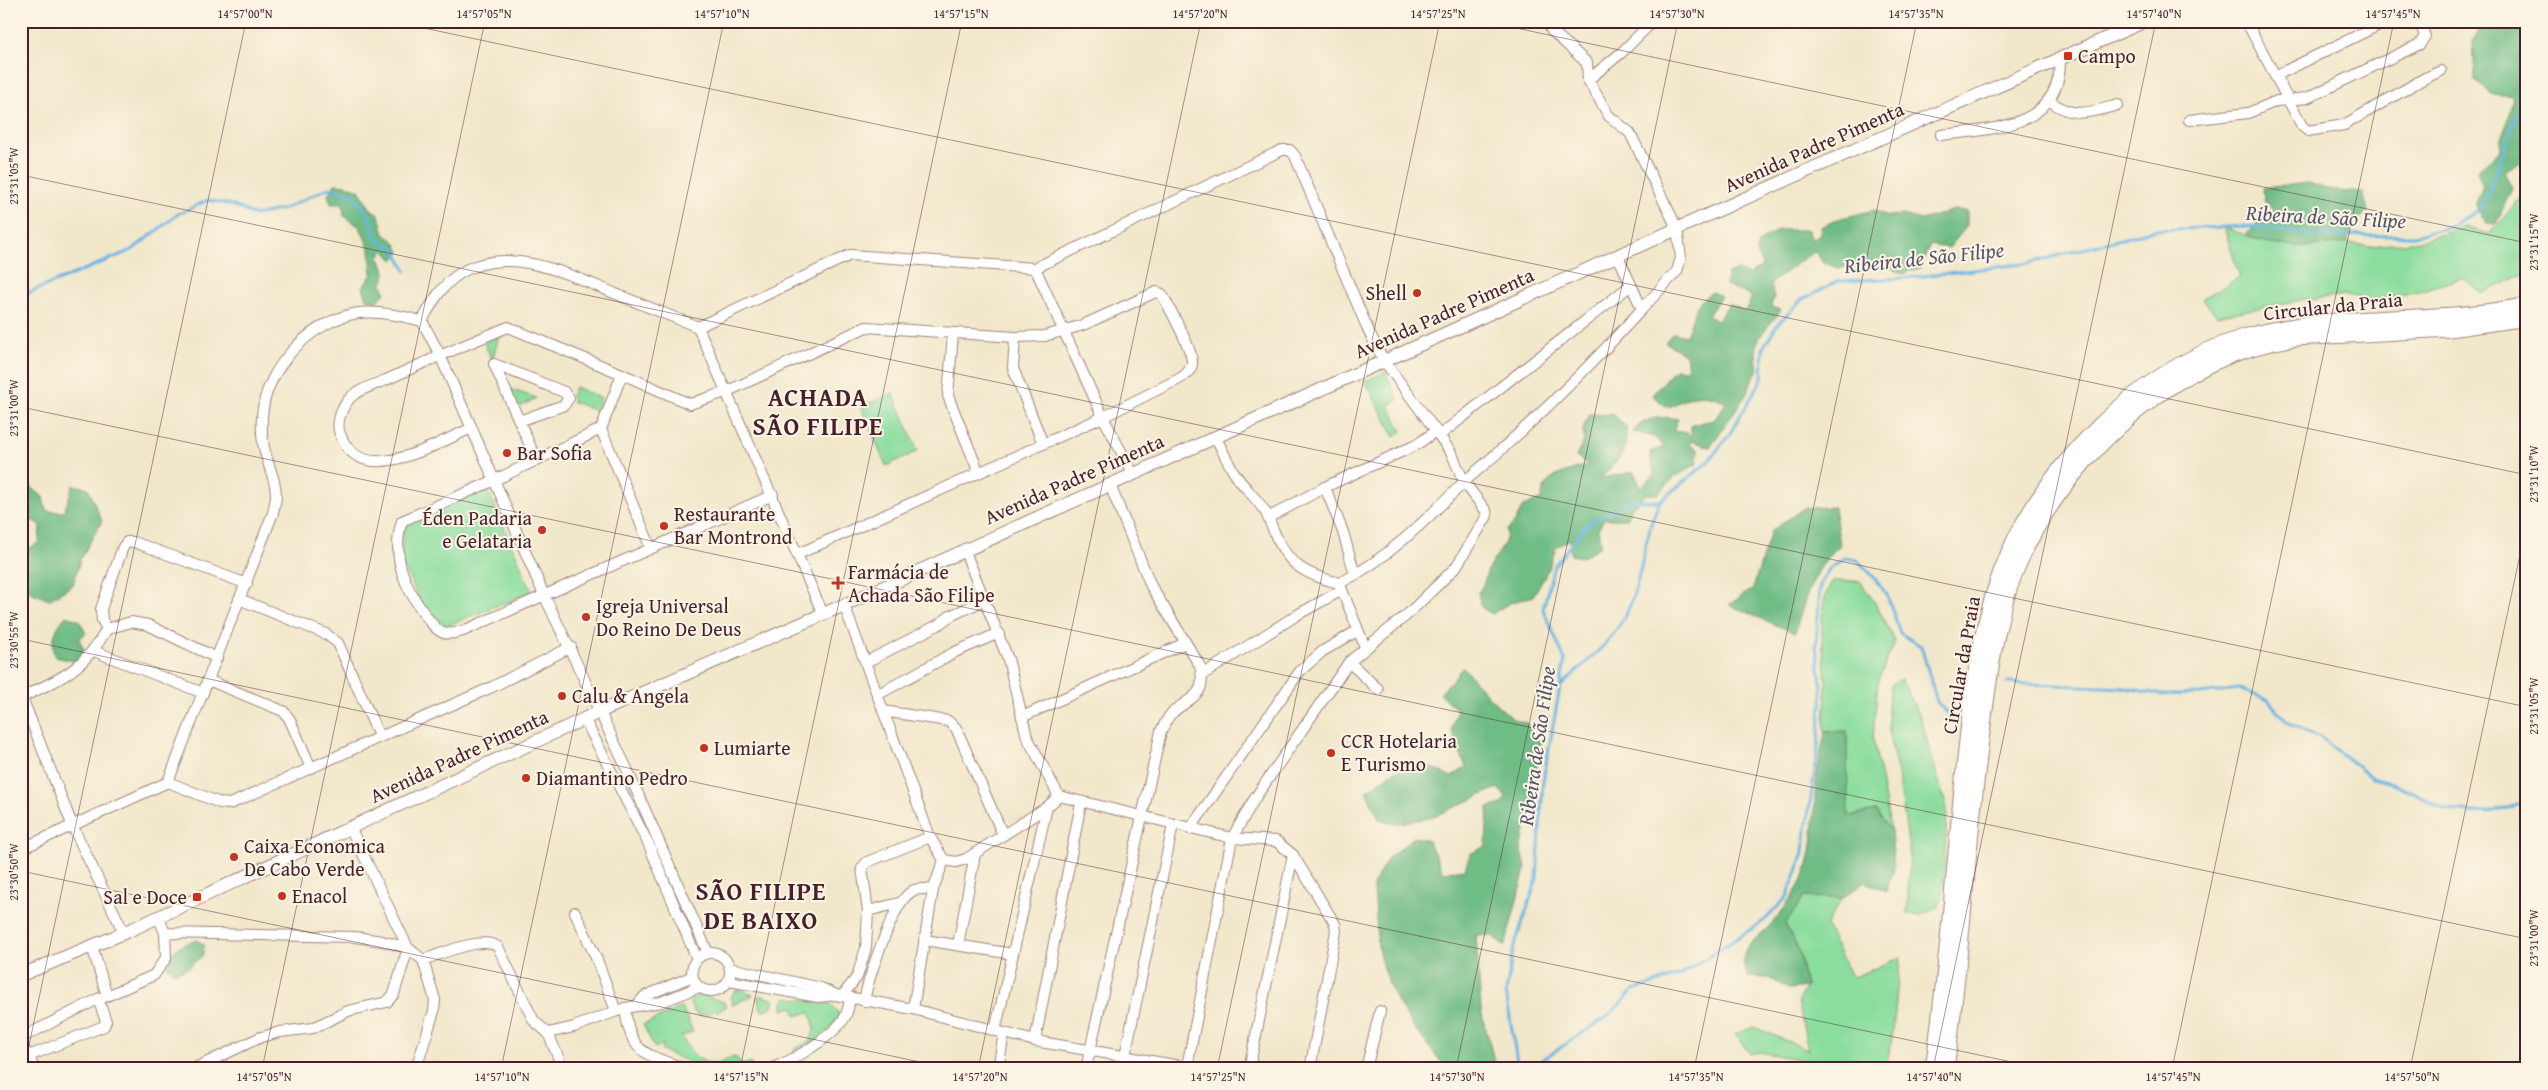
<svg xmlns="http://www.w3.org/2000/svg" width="2548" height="1090" viewBox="0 0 2548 1090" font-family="'Gentium Book Plus',serif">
<rect width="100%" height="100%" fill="#fcf5e5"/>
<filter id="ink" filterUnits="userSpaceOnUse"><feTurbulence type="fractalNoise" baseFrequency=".02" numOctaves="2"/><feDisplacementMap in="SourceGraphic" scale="10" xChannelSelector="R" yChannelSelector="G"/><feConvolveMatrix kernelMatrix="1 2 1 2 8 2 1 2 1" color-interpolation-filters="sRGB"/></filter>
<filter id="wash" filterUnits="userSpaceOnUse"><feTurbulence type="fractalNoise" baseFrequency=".0096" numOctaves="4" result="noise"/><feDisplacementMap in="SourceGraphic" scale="20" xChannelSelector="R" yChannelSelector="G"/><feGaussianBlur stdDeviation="1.12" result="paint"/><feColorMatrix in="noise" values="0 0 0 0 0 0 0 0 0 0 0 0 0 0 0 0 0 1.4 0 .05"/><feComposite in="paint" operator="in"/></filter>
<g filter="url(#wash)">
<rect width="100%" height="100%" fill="#f1e7ca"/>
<g fill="#8bdd9e" stroke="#6a7e64">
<path d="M2527 190V273L2483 293 2462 278 2424 290 2376 300 2346 295 2300 300 2217 316 2202 299 2240 277 2224 227 2268 244 2310 247 2347 243 2370 246 2421 241 2464 227 2490 234Z"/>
<path d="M499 336 492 361 484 342Z"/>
<path d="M1385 372 1398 399 1389 406 1402 431 1395 437 1365 381Z"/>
<path d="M575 387 601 398 596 411 573 402 571 396Z"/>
<path d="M510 389 536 398 518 408Z"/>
<path d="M893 393 918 451 886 466 861 407Z"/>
<path d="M487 488 532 592 446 626 422 605 401 561 404 522Z"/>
<path d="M1833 581H1860L1877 606 1895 642 1878 680 1873 738 1891 831 1876 811 1848 816 1847 731 1825 732C1823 718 1826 704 1826 690 1826 658 1813 606 1833 581Z"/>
<path d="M1901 679 1920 716 1947 809 1943 894 1937 908 1918 916 1907 913 1910 855 1898 774 1889 736 1888 706 1891 685Z"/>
<path d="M1804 897 1842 898 1826 925 1849 973 1854 977 1901 957C1895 994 1896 1033 1885 1069H1835L1833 1066 1760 1052 1750 1054 1735 1034 1754 1027 1808 1050 1798 1001 1806 986 1799 951 1785 923Z"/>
<path d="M742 990 753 995 733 1005 731 997 735 991Z"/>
<path d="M700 995 724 1002 726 1007 718 1011 711 1010V1014L699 1016 695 1013 690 1004 691 999Z"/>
<path d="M761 995 774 1000 771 1008 762 1011 757 997Z"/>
<path d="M786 997 831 1004 839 1014C838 1028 807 1046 795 1054L794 1049 810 1041 815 1028 810 1012 796 1016 793 1007 783 1010V1003Z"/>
<path d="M682 1007 693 1032 682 1036C687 1049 702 1066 717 1064 722 1063 727 1059 731 1057L737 1058 741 1065 751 1063 752 1068H702L661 1050 663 1044 655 1048 643 1025Z"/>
</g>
<g fill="#70bc85" stroke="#5d6e58">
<path d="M2484 21H2527V159L2504 171 2512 188 2496 224 2486 223 2475 204 2483 186 2477 170 2501 150 2500 141 2508 121 2513 96 2492 94 2475 81 2473 41Z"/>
<path d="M2309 183 2328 190 2363 193 2368 211 2353 223 2347 243 2310 247 2268 244 2246 234 2262 218 2274 209 2264 201 2263 188Z"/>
<path d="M335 184 347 185 359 190 370 208 379 215 384 234 395 242 400 252 393 260 384 250 378 257C384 266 388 272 382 283L385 293 377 302 367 299 363 287 372 274 370 250 360 227 344 216 343 204H331L328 195Z"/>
<path d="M1874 210 1887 216 1904 215 1921 220 1954 210 1967 211V226L1949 248 1930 245 1920 268 1903 274 1882 264 1838 268 1824 263 1814 251 1771 283 1774 297 1771 307 1781 310C1762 336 1752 335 1758 370L1752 379 1748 392 1710 447 1692 441 1690 446 1698 449 1697 464 1675 477 1658 494H1646L1632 508 1627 519H1604L1598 529 1601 546 1582 557 1571 555 1570 539 1556 547 1548 570 1533 596 1510 603 1492 614 1481 607 1478 592C1485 585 1484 579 1488 570 1494 556 1508 546 1507 530L1515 522 1523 506 1542 499C1541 475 1570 471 1588 465L1576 456 1584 442 1583 429 1589 414 1614 415 1626 427C1628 455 1618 459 1601 478L1634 472 1641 488 1654 474 1650 452 1664 447 1654 437 1633 432C1644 417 1660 416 1678 419L1673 431 1688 433 1691 439V425L1714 420 1726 403C1704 389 1689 396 1668 408L1652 395 1675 369 1688 370 1686 355 1665 342 1673 333 1686 336C1695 316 1691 305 1712 292L1721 296 1708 316 1717 321 1729 304 1745 311 1752 297 1725 284 1728 274 1738 270 1749 275 1762 266 1757 253 1758 243 1778 230H1808L1812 240 1821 234V227L1838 219Z"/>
<path d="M21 478 43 497 46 511 64 512 73 485 88 488 102 521 80 560 73 585 49 600 21 588V552L39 543 40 525 21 514Z"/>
<path d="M1834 507 1840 545C1813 570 1805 598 1795 633L1729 605 1753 588 1771 531 1804 508Z"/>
<path d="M66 616 79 620 86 633 79 639 85 652 75 661 55 657C49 644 56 626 66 616Z"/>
<path d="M1463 667 1489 697 1513 719 1526 723 1541 743 1521 852 1526 866 1505 946 1492 936 1476 935 1481 1010 1495 1064 1504 1069H1447C1419 1035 1390 1001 1380 957 1375 935 1377 908 1373 884L1389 857 1414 837 1428 840 1443 872 1465 869 1470 854 1486 846 1488 808 1502 804 1506 796 1497 788 1433 817 1394 824 1379 819 1366 791 1395 771 1421 763 1452 777 1466 767 1451 730 1457 710 1440 694Z"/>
<path d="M1847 731 1848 816 1876 811 1891 831 1894 869 1886 891 1865 882 1842 898 1804 897 1785 924 1799 951 1806 987 1789 989 1769 978 1748 977C1733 948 1757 941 1773 922 1783 911 1794 895 1801 882 1816 856 1813 813 1816 784 1817 767 1822 749 1825 732Z"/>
<path d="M197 940 204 945 203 955 188 968 174 973 168 966C171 947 181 945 197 940Z"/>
</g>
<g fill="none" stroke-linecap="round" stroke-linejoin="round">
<g stroke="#6ab5e3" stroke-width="3">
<path d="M21 296 132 250 178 214 208 200 232 205 255 215 284 209 328 188 349 193 360 202 370 219 377 240 394 248 406 271"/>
<path d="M2007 683 2126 688 2163 695 2200 694 2239 689 2268 700 2289 724 2320 737 2372 778 2396 784 2446 810 2487 813 2527 801"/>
<path d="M1560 687C1579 668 1604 649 1619 626 1643 591 1641 540 1660 501"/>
<path d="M1518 1069 1506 992 1513 950 1537 879 1543 781 1565 660 1543 609 1554 566 1587 524 1631 501H1660L1707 463 1729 435 1762 379 1763 348 1777 325 1801 300 1838 281 1907 278 2030 263 2155 230 2249 226 2308 235 2414 236 2454 226 2483 207 2520 108 2527 83"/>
<path d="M1528 1069 1607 1017 1634 990 1680 975 1765 920 1787 897 1802 858 1818 748 1822 689 1816 646 1820 584 1829 569 1845 558 1857 560 1871 574 1887 595 1900 633 1921 646 1937 702 1955 722"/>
</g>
</g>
</g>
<g filter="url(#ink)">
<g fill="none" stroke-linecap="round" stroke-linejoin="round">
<g stroke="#9e837a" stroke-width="12">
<g id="minor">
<path d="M2246 21 2302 126 2308 131 2344 125 2425 78 2441 71"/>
<path d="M1551 30 1587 63 1588 80 1609 116 1630 133 1677 228 1681 258 1677 271 1642 309"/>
<path d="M2275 76 2387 21"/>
<path d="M1588 80 1621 53 1653 21"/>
<path d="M2049 100C2073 120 2091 112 2118 105"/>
<path d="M2189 120 2248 113 2277 101 2307 98 2420 44 2425 36 2419 21"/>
<path d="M1941 135C1992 129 2061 128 2060 60"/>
<path d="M1035 268 1103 417 1133 474"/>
<path d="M422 321C432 303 441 286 459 274 508 243 570 275 616 294 644 305 671 316 698 327L823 614"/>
<path d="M698 327 850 255 1035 268 1282 150H1290L1295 156 1369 332 1384 361 1436 431 1416 445 1325 487 1268 518"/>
<path d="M953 333 948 396 979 473"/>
<path d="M1015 337 1013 368 1043 444"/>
<path d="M622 374 601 429 495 480 402 521C391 556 404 586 425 615 430 621 436 631 444 633 450 635 458 632 463 631L773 495"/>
<path d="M519 421 564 405 569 398 564 392 494 364 536 459"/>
<path d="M472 428C436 443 361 491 340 434 335 421 343 405 352 396 360 389 376 384 386 380 427 361 467 344 508 327L622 374 690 404 728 391 866 327 1015 337 1045 336 1083 325 1156 292 1162 294C1169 308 1193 349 1192 363 1192 370 1186 374 1181 378L1103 417 798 554"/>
<path d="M601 429 651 548"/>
<path d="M1440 435 1631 285"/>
<path d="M1215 436C1222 449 1227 462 1235 474 1243 487 1262 503 1268 517 1284 558 1294 573 1340 583 1389 558 1426 520 1464 482L1452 454 1436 431"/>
<path d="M1325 487 1343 532 1355 575"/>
<path d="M964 549 1008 659 1027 737 1059 796 1232 838 1276 841 1293 855 1335 924 1336 931 1310 1069"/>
<path d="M1340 585 1365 647"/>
<path d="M239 599 326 634 338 643 379 736"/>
<path d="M844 605 930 837 944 860 956 862 966 859 1047 807 1059 796"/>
<path d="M107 629 102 620 101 609 123 547 127 542H134L247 584"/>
<path d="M94 651 203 693"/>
<path d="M866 662 938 625 950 616 974 605 984 596"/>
<path d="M1349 662 1378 689"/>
<path d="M1202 675 1297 615 1342 590"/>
<path d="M208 680 283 711 289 718 311 768"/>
<path d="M21 695 73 827 124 933"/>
<path d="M877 695 955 652 999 633"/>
<path d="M22 697C63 678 84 669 107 629L131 622 148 625 217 658"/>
<path d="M883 711 948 721 956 728 1003 835"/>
<path d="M1022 717 1185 643"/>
<path d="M584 718 648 843 697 959"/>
<path d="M168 782 220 803 230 804 492 687 571 647"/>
<path d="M1190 829 1300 671 1323 651 1357 631"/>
<path d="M21 849 168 782 273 513C274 507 276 501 276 495 276 482 271 473 268 462 263 448 261 432 262 417 264 369 312 319 359 313 379 311 403 316 422 321L440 355 544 595 627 769 708 953"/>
<path d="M868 911 899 903"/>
<path d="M575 912 597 960 616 1011"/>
<path d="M158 916 165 933 355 937 382 941 408 948 423 960 435 1000 434 1011 416 1069"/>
<path d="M924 940 1013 954"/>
<path d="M958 945 975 854"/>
<circle cx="711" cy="972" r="19"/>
<path d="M423 960C441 954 483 935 498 947L534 1021 548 1033 574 1027 625 1008"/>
<path d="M730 968 821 988 836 995 913 1009 1035 1041 1198 1069"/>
<path d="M729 981 818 997 836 995"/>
<path d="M107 996 154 975 166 958 165 933"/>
<path d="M842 996 857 977 866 948 868 911 862 868 867 862 930 837"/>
<path d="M864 1001C868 980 893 902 911 892 917 887 926 889 933 890"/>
<path d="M638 1004 645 996 693 976"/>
<path d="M913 1009 933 890 944 860"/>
<path d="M995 1031 1047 807"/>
<path d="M548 1033 563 1069"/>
<path d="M21 1038 98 999 107 996 92 946"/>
<path d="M1035 1041 1081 803"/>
<path d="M21 1043 35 1069"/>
<path d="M29 1056 104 1026 106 1021 98 999"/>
<path d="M1125 1056 1173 825"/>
<path d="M1187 1067 1232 838 1255 798 1349 662 1408 614 1456 567 1487 516 1486 511 1464 482C1529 427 1586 371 1642 309L1618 256"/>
<path d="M193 1069 261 1037 280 1032 313 1028 348 1011 387 1002 394 994 408 948 350 827"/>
<path d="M687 1069C647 1054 630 1056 625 1008L661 1002 699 987"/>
<path d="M768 1069C789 1064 834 1036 845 1017 848 1012 849 1004 850 998"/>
<path d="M998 1069 1004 1033"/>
<path d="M1086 1069 1161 731C1164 726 1167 718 1171 714 1189 697 1208 697 1200 666L1151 586 1110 485"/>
<path d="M1249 1069 1293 855"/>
<path d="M1366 1069 1380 1011"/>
</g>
</g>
<g stroke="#9e837a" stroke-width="14">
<path id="major" d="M21 975 124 933 599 712 844 605 1703 217 2145 21"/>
</g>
<g stroke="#9e837a" stroke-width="17">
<g id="highway">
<path d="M1933 1069C1947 973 1953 876 1963 779 1970 709 1977 638 2001 572 2022 515 2056 468 2099 426 2140 386 2189 354 2244 337 2335 310 2434 325 2527 305"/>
<path d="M1946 1069C1962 957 1967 845 1982 733 1990 673 1996 612 2022 556 2048 500 2090 450 2137 411 2186 372 2234 347 2296 338L2449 329 2527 318"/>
</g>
</g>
<use href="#minor" stroke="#fff" stroke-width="10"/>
<use href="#major" stroke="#fff" stroke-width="12"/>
<use href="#highway" stroke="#fff" stroke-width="15"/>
</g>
</g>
<path fill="none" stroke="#4a1f2b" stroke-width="1" stroke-opacity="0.45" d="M391 21 2527 475M1483 21 2527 243M21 175 2527 707M21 407 2527 939M21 639 2045 1069M21 871 953 1069M24 1069 246 21M262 1069 485 21M501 1069 724 21M740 1069 962 21M978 1069 1201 21M1217 1069 1440 21M1456 1069 1678 21M1694 1069 1917 21M1933 1069 2156 21M2172 1069 2394 21M2410 1069 2527 522"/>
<g fill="#c8321e" stroke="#fcf5e5" stroke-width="2">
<rect x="2063" y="51" width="10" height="10" rx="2.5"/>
<circle cx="1417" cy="293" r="5"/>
<circle cx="507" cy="453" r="5"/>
<circle cx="664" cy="526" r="5"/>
<circle cx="542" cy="530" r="5"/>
<path d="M835.5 575.5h5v5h5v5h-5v5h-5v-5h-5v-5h5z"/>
<circle cx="586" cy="617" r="5"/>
<circle cx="562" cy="696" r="5"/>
<circle cx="704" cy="748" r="5"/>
<circle cx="1331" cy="753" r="5"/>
<circle cx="526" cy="778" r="5"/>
<circle cx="234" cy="857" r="5"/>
<circle cx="282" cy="896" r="5"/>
<rect x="192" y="892" width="10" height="10" rx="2.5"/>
</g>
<g text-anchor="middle" stroke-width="4" stroke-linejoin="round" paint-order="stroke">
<g font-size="20" fill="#4a1f2b" stroke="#fcf5e5" text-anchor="start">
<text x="2078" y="63">Campo</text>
<text x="1407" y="300" text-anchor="end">Shell</text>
<text x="517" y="460">Bar Sofia</text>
<text x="674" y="521">Restaurante<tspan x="674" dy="23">Bar Montrond</tspan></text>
<text x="532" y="525" text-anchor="end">Éden Padaria<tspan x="532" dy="23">e Gelataria</tspan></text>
<text x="848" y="579">Farmácia de<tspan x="848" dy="23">Achada São Filipe</tspan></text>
<text x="596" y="613">Igreja Universal<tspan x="596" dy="23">Do Reino De Deus</tspan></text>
<text x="572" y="703">Calu &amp; Angela</text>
<text x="1341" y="748">CCR Hotelaria<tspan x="1341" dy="23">E Turismo</tspan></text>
<text x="714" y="755">Lumiarte</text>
<text x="536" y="785">Diamantino Pedro</text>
<text x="244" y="853">Caixa Economica<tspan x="244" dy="23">De Cabo Verde</tspan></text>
<text x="292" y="903">Enacol</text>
<text x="187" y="904" text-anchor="end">Sal e Doce</text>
</g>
<g font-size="20" fill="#4a1f2b" stroke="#fcf5e5">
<text transform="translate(1814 147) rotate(-24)" y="7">Avenida Padre Pimenta</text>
<text transform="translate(2333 306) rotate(-6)" y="7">Circular da Praia</text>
<text transform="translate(1444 313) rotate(-24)" y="7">Avenida Padre Pimenta</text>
<text transform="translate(1074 479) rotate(-24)" y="7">Avenida Padre Pimenta</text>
<text transform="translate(1961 665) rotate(-80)" y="7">Circular da Praia</text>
<text transform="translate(459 756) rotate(-25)" y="7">Avenida Padre Pimenta</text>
</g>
<g font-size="21" font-style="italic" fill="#55546b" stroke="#fcf5e5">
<text transform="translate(2326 217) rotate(3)" y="7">Ribeira de São Filipe</text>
<text transform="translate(1924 258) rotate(-6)" y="7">Ribeira de São Filipe</text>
<text transform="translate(1537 746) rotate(-82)" y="7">Ribeira de São Filipe</text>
</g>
<g font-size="25" font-weight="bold" letter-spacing="1" fill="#4a1f2b" stroke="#fcf5e5">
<text x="818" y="406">ACHADA<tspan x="818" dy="29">SÃO FILIPE</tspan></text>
<text x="761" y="900">SÃO FILIPE<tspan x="761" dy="29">DE BAIXO</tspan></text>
</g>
</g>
<rect width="2548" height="1090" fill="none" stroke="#fcf5e5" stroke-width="55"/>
<rect x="28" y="28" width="2492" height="1034" fill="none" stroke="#4a1f2b" stroke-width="2"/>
<g font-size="12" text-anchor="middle" fill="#4a1f2b">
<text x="245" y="18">14°57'00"N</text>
<text x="484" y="18">14°57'05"N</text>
<text x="722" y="18">14°57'10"N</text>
<text x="961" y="18">14°57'15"N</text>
<text x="1200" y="18">14°57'20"N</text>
<text x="1438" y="18">14°57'25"N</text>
<text x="1677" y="18">14°57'30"N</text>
<text x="1916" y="18">14°57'35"N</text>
<text x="2154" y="18">14°57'40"N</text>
<text x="2393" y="18">14°57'45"N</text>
<text transform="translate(14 176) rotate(-90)" y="4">23°31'05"W</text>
<text transform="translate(2534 242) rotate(-90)" y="4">23°31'15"W</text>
<text transform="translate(14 408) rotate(-90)" y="4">23°31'00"W</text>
<text transform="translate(2534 474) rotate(-90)" y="4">23°31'10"W</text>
<text transform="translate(14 640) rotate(-90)" y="4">23°30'55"W</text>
<text transform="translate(2534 706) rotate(-90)" y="4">23°31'05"W</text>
<text transform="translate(14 872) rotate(-90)" y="4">23°30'50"W</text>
<text transform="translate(2534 938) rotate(-90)" y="4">23°31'00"W</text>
<text x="264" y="1081">14°57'05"N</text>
<text x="502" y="1081">14°57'10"N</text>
<text x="741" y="1081">14°57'15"N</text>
<text x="980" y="1081">14°57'20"N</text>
<text x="1218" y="1081">14°57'25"N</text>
<text x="1457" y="1081">14°57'30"N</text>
<text x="1696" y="1081">14°57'35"N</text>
<text x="1934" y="1081">14°57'40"N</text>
<text x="2173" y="1081">14°57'45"N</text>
<text x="2412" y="1081">14°57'50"N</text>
</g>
</svg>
